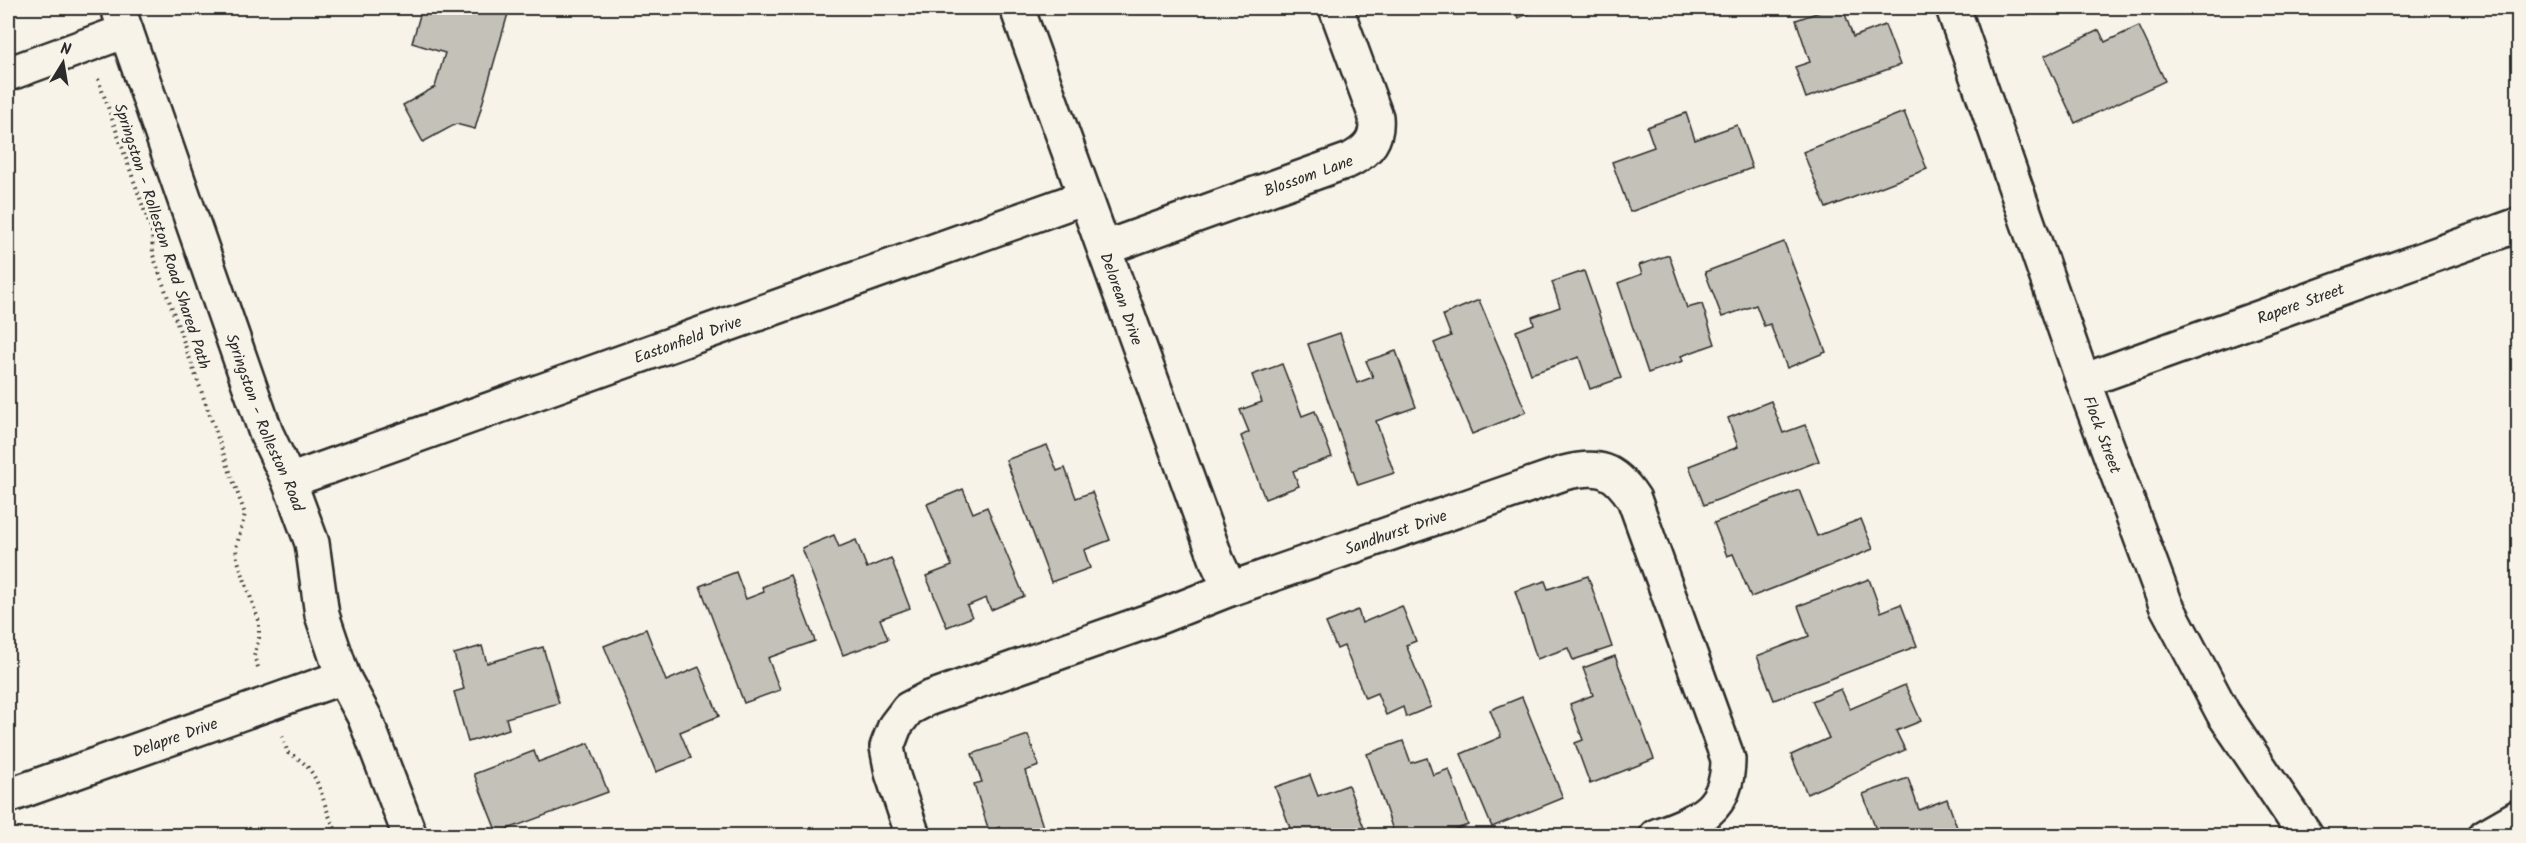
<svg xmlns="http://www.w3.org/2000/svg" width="2526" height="843" viewBox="0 0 2526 843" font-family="Kalam,sans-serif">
<rect width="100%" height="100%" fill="#f7f3e8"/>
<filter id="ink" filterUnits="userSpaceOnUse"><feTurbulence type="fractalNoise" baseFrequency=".0167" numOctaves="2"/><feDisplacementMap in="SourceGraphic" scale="12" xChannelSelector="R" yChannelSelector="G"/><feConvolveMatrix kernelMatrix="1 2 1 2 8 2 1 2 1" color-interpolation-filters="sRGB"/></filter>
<g filter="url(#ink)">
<g fill="#c4c1b9" stroke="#2b2b2b" stroke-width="1.5">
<path d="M422 8H445L454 10 455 8H501L509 10 475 129 456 124 423 142 403 105 435 87 445 53 412 43Z"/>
<path d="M1514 8H1543L1518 18Z"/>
<path d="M1831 8H1843L1853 37 1885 25 1900 65 1806 98 1795 67 1810 62 1796 20Z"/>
<path d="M2139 26 2165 81 2075 123 2044 56 2099 30 2105 42Z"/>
<path d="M1904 112 1927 169 1826 208 1803 152Z"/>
<path d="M1686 113 1695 140 1737 125 1752 168 1630 212 1612 162 1654 147 1647 127Z"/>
<path d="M1784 242 1826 352 1787 368 1770 324 1764 326 1756 305 1722 317 1705 272Z"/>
<path d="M1669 255 1687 308 1702 304 1715 344 1681 356 1683 361 1648 373 1618 283 1642 274 1639 265Z"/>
<path d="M1584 271 1621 378 1590 389 1579 357 1531 374 1516 331 1534 324 1532 317 1560 307 1552 282Z"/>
<path d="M1479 300 1526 412 1472 434 1434 343 1451 336 1443 315Z"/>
<path d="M1340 333 1357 383 1373 377 1366 361 1396 351 1416 407 1376 421 1394 473 1358 485 1308 344Z"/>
<path d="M1282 364 1302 416 1315 411 1332 457 1293 471 1299 486 1265 499 1241 436 1249 432 1240 410 1262 402 1252 375Z"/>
<path d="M1771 401 1783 433 1805 425 1819 461 1704 505 1689 466 1738 447 1728 418Z"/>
<path d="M1047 445 1057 471 1065 468 1076 498 1092 492 1110 540 1084 550 1090 568 1051 582 1006 460Z"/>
<path d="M963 489 973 513 987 507 1024 596 991 610 986 598 967 606 972 617 947 627 926 576 952 566 927 504Z"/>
<path d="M1799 490 1817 536 1861 519 1873 549 1751 597 1733 554 1727 556 1714 523Z"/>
<path d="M834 535 839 547 856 540 867 568 891 558 910 608 880 619 888 639 843 655 802 548Z"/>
<path d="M736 572 746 599 764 592 762 587 790 575 815 641 768 658 780 690 744 703 700 586Z"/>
<path d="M1588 576 1612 647 1573 660 1568 648 1537 659 1515 591 1545 581 1548 589Z"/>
<path d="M1869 579 1881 612 1901 604 1917 646 1774 700 1757 656 1809 636 1798 606Z"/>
<path d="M1402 606 1416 641 1406 645 1431 707 1406 717 1403 707 1386 715 1377 693 1365 698 1344 646 1337 649 1326 623 1358 610 1362 623Z"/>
<path d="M646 629 666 681 699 667 719 716 680 732 691 758 656 772 604 646Z"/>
<path d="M482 646 487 663 543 647 559 703 506 718 509 729 468 742 454 692 464 689 454 654Z"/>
<path d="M1615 656 1654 759 1590 784 1575 743 1583 740 1570 704 1593 695 1583 668Z"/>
<path d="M1905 685 1921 721 1896 731 1905 750 1807 794 1791 755 1829 738 1812 701 1841 689 1850 709Z"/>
<path d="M1522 697 1563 798 1492 827 1461 754 1501 737 1490 710Z"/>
<path d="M1028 735 1039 766 1025 771 1046 836H1003L1000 827 989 831 974 784 982 782 972 754Z"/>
<path d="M1403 741 1411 763 1427 758 1433 775 1449 769 1468 825 1437 836H1395L1367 754Z"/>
<path d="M589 743 608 792 497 833 474 774 534 751 538 762Z"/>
<path d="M1310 775 1318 796 1348 785 1367 836H1293L1275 787Z"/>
<path d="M1908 778 1919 810 1947 799 1960 836H1860L1876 830 1863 794Z"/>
</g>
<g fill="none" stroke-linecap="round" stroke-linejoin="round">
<g stroke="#2b2b2b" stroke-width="38">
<g id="street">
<path id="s1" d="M1017 8 1217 561 1230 589"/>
<path id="s2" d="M1953 8 2083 381 2166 605 2223 713 2306 836"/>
<path d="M8 74 126 31"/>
<path id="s3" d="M1105 248 1350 160C1369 150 1378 139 1376 117L1336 8"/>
<path id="s4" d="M2083 381 2518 225"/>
<path id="s5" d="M289 481 1085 197"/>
<path id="s6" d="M8 796 343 677"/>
<path id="s7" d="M913 836 892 773 887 747 895 726 908 709 927 699 1154 619 1230 589 1564 473C1599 465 1614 468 1634 499L1728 759C1728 810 1699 820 1656 836"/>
<path d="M2485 836 2518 817"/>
</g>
</g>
<g stroke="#2b2b2b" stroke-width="38">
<g id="secondary">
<path id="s8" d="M118 8 266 433 289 481 312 543 322 615 343 677 365 718 410 836"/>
</g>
</g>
<g stroke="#2b2b2b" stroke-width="4" stroke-dasharray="1.5 4.5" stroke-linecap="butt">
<path d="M98 79 152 232 153 255 161 278 245 514 236 548 237 558 259 622V638L254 656 259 670"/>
<path d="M282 736 288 753C326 770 318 806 340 836"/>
</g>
<use href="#street" stroke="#f7f3e8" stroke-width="33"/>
<use href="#secondary" stroke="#f7f3e8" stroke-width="33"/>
</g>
</g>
<g text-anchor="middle" stroke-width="6" stroke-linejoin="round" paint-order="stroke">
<g font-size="16" fill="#2b2b2b" stroke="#f7f3e8">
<text dy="6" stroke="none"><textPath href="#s3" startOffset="216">Blossom Lane</textPath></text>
<text transform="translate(163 236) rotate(72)" y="6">Springston - Rolleston Road Shared Path</text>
<text dy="6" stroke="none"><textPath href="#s1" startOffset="309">Delorean Drive</textPath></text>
<text dy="6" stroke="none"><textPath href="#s4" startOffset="231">Rapere Street</textPath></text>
<text dy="6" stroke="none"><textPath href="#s5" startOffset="423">Eastonfield Drive</textPath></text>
<text dy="6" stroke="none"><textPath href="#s8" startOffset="440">Springston - Rolleston Road</textPath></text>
<text dy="6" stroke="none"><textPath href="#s2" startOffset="452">Flock Street</textPath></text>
<text dy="6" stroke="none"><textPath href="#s7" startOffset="656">Sandhurst Drive</textPath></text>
<text dy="6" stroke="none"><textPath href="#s6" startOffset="177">Delapre Drive</textPath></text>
</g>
</g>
<rect width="2526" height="843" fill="none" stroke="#f7f3e8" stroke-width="30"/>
<rect x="15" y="15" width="2496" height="813" fill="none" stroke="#2b2b2b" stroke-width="2" filter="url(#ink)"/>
<g transform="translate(63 63) rotate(11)" stroke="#f7f3e8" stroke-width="4.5" paint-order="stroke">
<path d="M0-4.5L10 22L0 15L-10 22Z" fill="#2b2b2b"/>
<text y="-9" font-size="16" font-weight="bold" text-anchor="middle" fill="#2b2b2b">N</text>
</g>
</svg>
